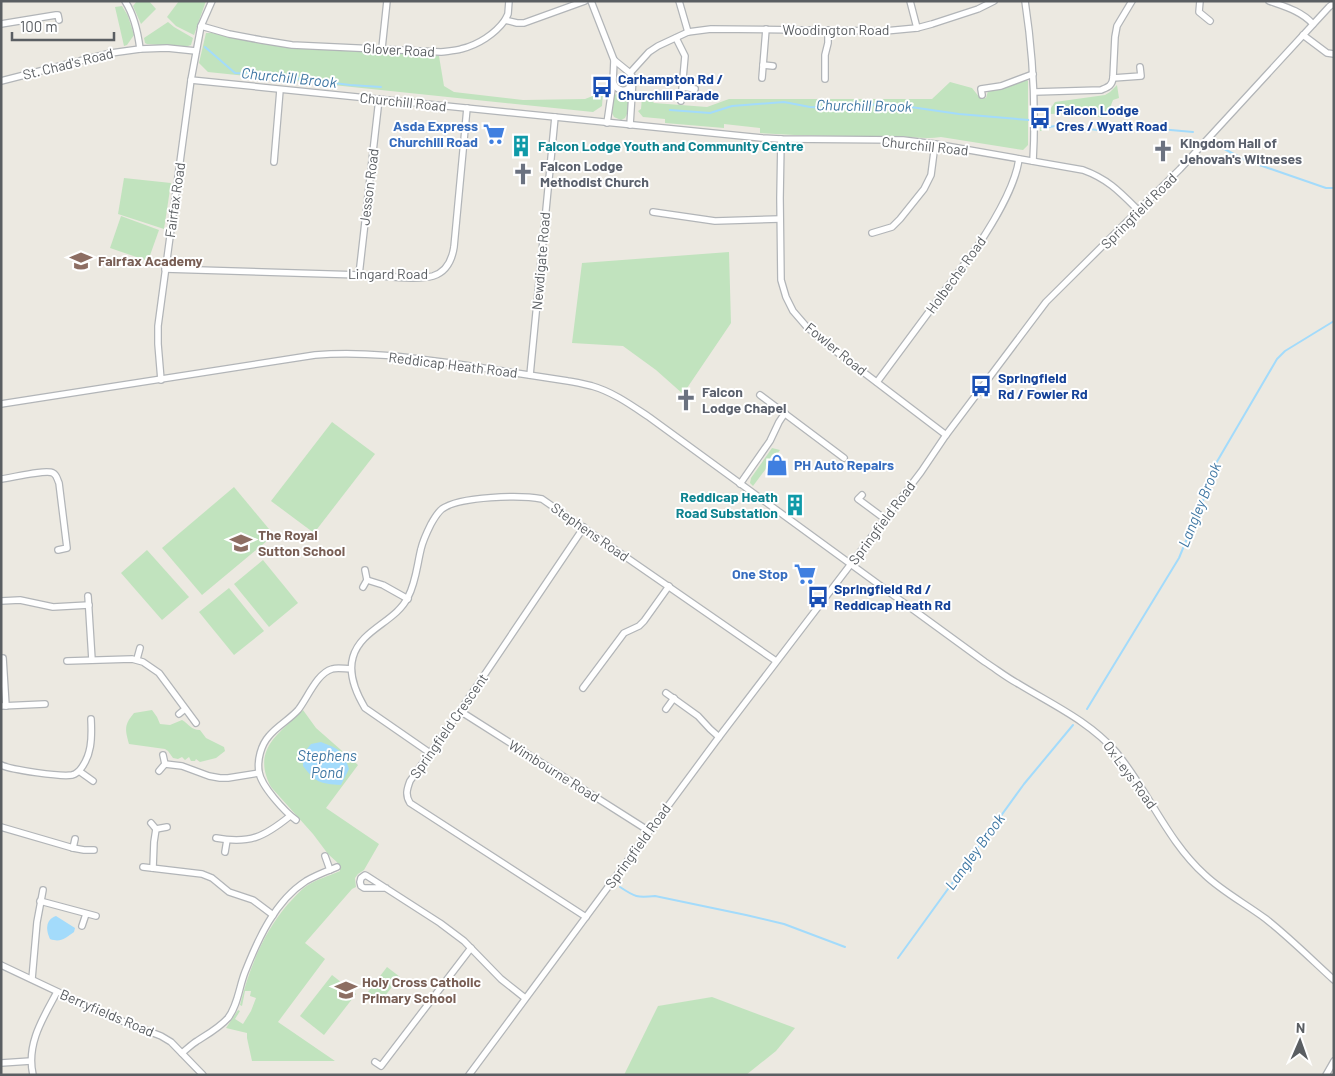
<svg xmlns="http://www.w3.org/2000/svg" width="1335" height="1076" viewBox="0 0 1335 1076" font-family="Barlow,sans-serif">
<rect width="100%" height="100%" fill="#ece9e1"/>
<g fill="#c1e3be">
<path d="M137 1H149L156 9 141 24 133 6Z"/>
<path d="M179 1H206L194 35 176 26 167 17Z"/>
<path d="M122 6 128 16 134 35 127 45 124 46 115 7Z"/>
<path d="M168 22 174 27 193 38 191 45 185 47 147 44 145 43 144 38Z"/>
<path d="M206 33H212L257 43 290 47 384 52 439 56 444 86 454 92 523 100 585 99 603 92 602 106 593 112 208 72 199 63Z"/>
<path d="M1025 79 1028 81V145L1023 150 941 137C925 140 908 136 892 136 848 136 804 136 760 133V128L724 124V128L665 123V119L643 117 638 111 641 109 642 97H649L654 103 707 107 729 99H932L950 82 972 88 980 98H986L988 91Z"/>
<path d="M1117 85 1119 98 1113 100 1110 108 1101 118 1095 115H1085L1068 113 1051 114 1047 122 1042 127V131H1040L1041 123 1055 102 1105 95 1110 92Z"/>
<path d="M617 94 628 95 629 96 627 114 625 118 621 120 614 117 612 113 614 95Z"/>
<path d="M124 178 171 183 164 229 118 214Z"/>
<path d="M121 216 159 230 148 261 110 248Z"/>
<path d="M729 252 731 323 683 394 656 370 623 346 572 343 582 263Z"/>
<path d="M332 422 375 454 314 533 271 501Z"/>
<path d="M772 448 780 450 753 486 750 483 751 478Z"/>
<path d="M234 487 274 535 202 595 162 548Z"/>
<path d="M147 550 189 597 162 620 121 573Z"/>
<path d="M263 560 298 603 269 627 234 584Z"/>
<path d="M229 588 264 631 234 655 199 612Z"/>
<path d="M152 710 157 717 160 724 170 725 182 720C189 724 191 730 200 730L206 738 224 747 225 751 216 758 200 762 196 759 195 761H191L189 757 185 760 182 757 178 759 173 758 168 751 165 749 129 744C125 729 124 725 134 713Z"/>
<path d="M303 710 316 728 358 765 326 808 379 844 364 870 358 874 355 878 356 887 352 889 305 943 325 959 278 1022 335 1061H252L247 1038V1033L226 1028 238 1010 240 1011 235 1019 243 1024 251 1011 256 998 250 996 251 991H245L242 1006 240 1005C249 969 263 933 288 904 294 898 300 890 308 885 317 879 329 876 340 871L339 864 328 854 313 834 271 787C251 749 279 734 303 710Z"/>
<path d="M387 967 400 977 380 1002 368 992Z"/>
<path d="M332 975 356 994 324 1035 300 1016Z"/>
<path d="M712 997 795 1028 776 1051 746 1075H624L658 1006Z"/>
</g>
<g fill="#a3dbfb">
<path d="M321 742C339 749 343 750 349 769L341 785C320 784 315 782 303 766V754L311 744Z"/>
<path d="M56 916 75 928 74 932C65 938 61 943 50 939 46 930 45 920 56 916Z"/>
</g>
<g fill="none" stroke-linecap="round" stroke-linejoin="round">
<g stroke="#a3dbfb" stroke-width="2">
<path d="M205 47 235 73 262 74 350 85 381 87"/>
<path d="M670 110 710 113 732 106 784 102 810 107 837 108 865 105 890 104 959 114 1029 120"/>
<path d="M1043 128 1061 125 1097 130 1148 128 1193 132"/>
<path d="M1215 144 1245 160 1326 188H1334"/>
<path d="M1087 709 1179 558 1197 514 1210 485 1215 465 1277 359 1285 351 1334 321"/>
<path d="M620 887C635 897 637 898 655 896L746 915 784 924 845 947"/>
<path d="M898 958 1024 784 1073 725"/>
</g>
<g stroke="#b2b5b8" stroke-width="8">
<g id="minor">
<path d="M125 1C134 15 138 33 140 49"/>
<path d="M591 1 614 60 630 73 633 78 630 125"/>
<path d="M679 1 688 32"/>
<path d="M910 1 917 28"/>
<path d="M1025 1C1033 54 1036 108 1033 161"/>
<path d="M1200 1 1199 12 1210 21"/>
<path d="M1269 1C1286 7 1301 11 1313 24"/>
<path d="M505 20 508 14 509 1"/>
<path d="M1 24 56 15H58L59 20"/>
<path d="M201 26 229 34 261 40 292 45 441 52C447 51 455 51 461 49 478 45 495 34 505 20L517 23H524L585 1"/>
<path d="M1303 35 1327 53 1334 54"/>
<path d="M676 38 685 56 681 101"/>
<path d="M382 48 387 1"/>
<path d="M763 65 773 66"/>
<path d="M630 73 649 52 658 46 688 32 711 29 885 31 917 28 932 24 978 9 994 1"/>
<path d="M762 78 766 29"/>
<path d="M1113 78 1141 76 1140 67"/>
<path d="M825 79V55L828 43V30"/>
<path d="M191 80 762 138 781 139 903 140 935 144 1083 170C1108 179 1120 192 1139 211"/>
<path d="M1 81 111 53 140 49 167 48 196 51"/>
<path d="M613 82C617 92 627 93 632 84"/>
<path d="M683 87 695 89"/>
<path d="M1034 92 1101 90C1108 87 1112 86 1113 78L1115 37 1117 26 1132 1"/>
<path d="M982 95 981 89 1001 86 1033 74"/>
<path d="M607 123 613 82 614 60"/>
<path d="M781 139 780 198 781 280 786 297 793 311 806 326 829 346 946 435"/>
<path d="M274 162 280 90"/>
<path d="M653 212 715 221 780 219"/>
<path d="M872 233 892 227 900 219 924 189 931 175 935 144"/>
<path d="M165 269C230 271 295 273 360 275 380 275 415 281 433 276 446 272 452 260 454 247L467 108"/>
<path d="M359 275 379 99"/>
<path d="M530 375 555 117"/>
<path d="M161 380 158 344V326L191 80 201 26 212 1"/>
<path d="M877 382 977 247C993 223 1015 188 1019 159"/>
<path d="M760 395 844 458"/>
<path d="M1 404 315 355C362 351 410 357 457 364 494 370 531 375 568 381 576 382 584 384 592 386 613 392 631 405 649 417L985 662C996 669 1006 677 1017 683 1051 704 1089 721 1116 752 1148 790 1167 841 1205 875 1223 892 1246 904 1266 919 1290 938 1312 960 1334 980"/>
<path d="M1 479C11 478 46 469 53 473 57 475 57 479 59 483L67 548 58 550"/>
<path d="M740 484 770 441 779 422 785 413"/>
<path d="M862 495 858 499 885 519"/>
<path d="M584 527 460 711 410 781C407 789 405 795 410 803L586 917"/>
<path d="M367 580 383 585 408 599"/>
<path d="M363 587 367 580 365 570"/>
<path d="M88 596 92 660"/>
<path d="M1 601 20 600 53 607 89 605"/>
<path d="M3 658 6 706"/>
<path d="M137 659 140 648"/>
<path d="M67 661 132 659 143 662 159 673 196 723"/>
<path d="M583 688 624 633 639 626 644 621 669 586"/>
<path d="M666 693 698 716 710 729 719 737"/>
<path d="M1 706 45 704"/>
<path d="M666 709 674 698"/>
<path d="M460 711 649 831"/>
<path d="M179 714 185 709"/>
<path d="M430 753 365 708C356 693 348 674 353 657 361 629 396 622 408 597 416 582 417 565 421 549 423 540 427 532 431 524 434 519 437 513 442 509 460 496 521 495 542 499L776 661"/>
<path d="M165 764 182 766 209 776 220 778H228L259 773"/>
<path d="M1 765C12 770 61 777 72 775 76 774 76 773 79 771L93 781"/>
<path d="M79 771C92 756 92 738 91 719"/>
<path d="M159 771 165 764 163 755"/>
<path d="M296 820C285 812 261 786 259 772 257 760 261 745 269 736 277 726 289 720 298 710 307 699 317 673 332 669 338 667 345 669 351 669"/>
<path d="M151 823 156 829 167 827"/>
<path d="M1 827 73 848 84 850H94"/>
<path d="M216 838C250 844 264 837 290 816"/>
<path d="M73 848 75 839"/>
<path d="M225 852 227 840"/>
<path d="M325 856 330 870"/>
<path d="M143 867 202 874 212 878 229 892 253 900 273 915"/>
<path d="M153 868 154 842 156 829"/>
<path d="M386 888H364L361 886 360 882 361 878 365 875 367 876 440 923 464 941 501 979 525 998"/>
<path d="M40 901 96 916"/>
<path d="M82 926 86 914"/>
<path d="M1 965 109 1016 161 1036 171 1042 203 1075"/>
<path d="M32 979 37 922 43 890"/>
<path d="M182 1053C187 1049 192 1044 197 1041 208 1034 219 1028 228 1018 238 1005 239 987 245 972 258 939 275 901 306 881 316 875 327 871 337 867"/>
<path d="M375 1062 381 1066 471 948"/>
<path d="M1 1063 31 1061"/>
<path d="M33 1075C26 1044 43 1018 57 992"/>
<path d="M469 1075 719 737 921 472 946 435 1046 302 1180 169 1329 7 1334 3"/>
<path d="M1326 1075 1334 1061"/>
</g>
</g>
<use href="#minor" stroke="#fff" stroke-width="5.5"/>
</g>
<defs>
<g id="bus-bare" transform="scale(1.725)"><path d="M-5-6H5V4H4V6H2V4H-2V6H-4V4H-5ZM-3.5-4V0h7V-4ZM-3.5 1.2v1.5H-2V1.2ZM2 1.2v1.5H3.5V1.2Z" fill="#1a4fb4" stroke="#fff" stroke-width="2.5" paint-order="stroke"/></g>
<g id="supermarket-bare" transform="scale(1.725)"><path d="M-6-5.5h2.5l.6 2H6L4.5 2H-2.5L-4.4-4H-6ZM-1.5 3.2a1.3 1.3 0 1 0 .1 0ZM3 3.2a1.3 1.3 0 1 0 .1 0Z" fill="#3f7fe0" stroke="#fff" stroke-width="2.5" paint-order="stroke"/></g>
<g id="building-bare" transform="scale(1.725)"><path d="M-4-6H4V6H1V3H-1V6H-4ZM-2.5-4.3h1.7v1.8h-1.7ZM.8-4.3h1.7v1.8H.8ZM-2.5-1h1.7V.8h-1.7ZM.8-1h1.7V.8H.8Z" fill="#0f9aa8" stroke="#fff" stroke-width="2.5" paint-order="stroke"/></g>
<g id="church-bare" transform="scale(1.725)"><path d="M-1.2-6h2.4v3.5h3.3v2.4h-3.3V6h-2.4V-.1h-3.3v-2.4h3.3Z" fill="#6b7280" stroke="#fff" stroke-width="2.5" paint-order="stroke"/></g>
<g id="school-bare" transform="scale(1.725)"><path d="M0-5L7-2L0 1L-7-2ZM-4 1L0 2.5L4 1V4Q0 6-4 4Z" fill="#8d6e63" stroke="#fff" stroke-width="2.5" paint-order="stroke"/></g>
<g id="shop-bare" transform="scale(1.725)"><path d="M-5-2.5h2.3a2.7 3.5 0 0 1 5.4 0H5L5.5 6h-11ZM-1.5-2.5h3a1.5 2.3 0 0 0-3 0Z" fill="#3f7fe0" stroke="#fff" stroke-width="2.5" paint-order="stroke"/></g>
</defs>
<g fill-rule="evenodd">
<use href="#bus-bare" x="602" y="87"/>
<use href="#bus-bare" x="1040" y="118"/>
<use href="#supermarket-bare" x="494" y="134"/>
<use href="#building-bare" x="521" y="146"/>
<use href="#church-bare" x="1163" y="151"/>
<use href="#church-bare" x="523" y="174"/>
<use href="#school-bare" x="81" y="261"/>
<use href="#bus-bare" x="981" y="386"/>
<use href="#church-bare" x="686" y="400"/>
<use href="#shop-bare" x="777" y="465"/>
<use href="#building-bare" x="795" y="505"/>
<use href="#school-bare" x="241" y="543"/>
<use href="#supermarket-bare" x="805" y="574"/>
<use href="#bus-bare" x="818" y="597"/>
<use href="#school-bare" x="346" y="990"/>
</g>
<g text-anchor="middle" stroke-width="4" stroke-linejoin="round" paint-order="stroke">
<g font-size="14" fill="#5a5e62" stroke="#fff">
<text x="836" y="35">Woodington Road</text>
<text transform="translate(399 50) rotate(3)" y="5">Glover Road</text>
<text transform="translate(68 64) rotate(-14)" y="5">St. Chad's Road</text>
<text transform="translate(403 102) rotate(6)" y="5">Churchill Road</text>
<text transform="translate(925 146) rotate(6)" y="5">Churchill Road</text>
<text transform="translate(369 187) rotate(-83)" y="5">Jesson Road</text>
<text transform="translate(175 200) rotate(-82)" y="5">Fairfax Road</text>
<text transform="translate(1139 211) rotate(-45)" y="5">Springfield Road</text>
<text transform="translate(541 261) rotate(-85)" y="5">Newdigate Road</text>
<text x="388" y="279">Lingard Road</text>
<text transform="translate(956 275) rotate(-54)" y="5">Holbeche Road</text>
<text transform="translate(836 349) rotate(39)" y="5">Fowler Road</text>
<text transform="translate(453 365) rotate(7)" y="5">Reddicap Heath Road</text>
<text transform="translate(882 523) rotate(-53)" y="5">Springfield Road</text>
<text transform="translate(590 532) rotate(35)" y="5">Stephens Road</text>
<text transform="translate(449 726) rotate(-55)" y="5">Springfield Crescent</text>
<text transform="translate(554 771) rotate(32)" y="5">Wimbourne Road</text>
<text transform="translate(1130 775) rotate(54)" y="5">Ox Leys Road</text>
<text transform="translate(638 846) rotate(-54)" y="5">Springfield Road</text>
<text transform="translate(107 1013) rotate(23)" y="5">Berryfields Road</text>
</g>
<g font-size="14" font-weight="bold" fill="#164399" stroke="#fff" text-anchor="start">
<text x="618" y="84">Carhampton Rd /<tspan x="618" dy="16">Churchill Parade</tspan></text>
<text x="1056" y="115">Falcon Lodge<tspan x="1056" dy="16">Cres / Wyatt Road</tspan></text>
<text x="998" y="383">Springfield<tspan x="998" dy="16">Rd / Fowler Rd</tspan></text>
<text x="834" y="594">Springfield Rd /<tspan x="834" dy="16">Reddicap Heath Rd</tspan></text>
</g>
<g font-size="14" font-weight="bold" fill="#366cbe" stroke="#fff" text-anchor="end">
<text x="478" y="131">Asda Express<tspan x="478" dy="16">Churchill Road</tspan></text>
<text x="794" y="470" text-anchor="start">PH Auto Repairs</text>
<text x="788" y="579">One Stop</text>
</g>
<g font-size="14" font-weight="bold" fill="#5b616d" stroke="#fff" text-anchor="start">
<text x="1180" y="148">Kingdom Hall of<tspan x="1180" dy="16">Jehovah's Witneses</tspan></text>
<text x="540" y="171">Falcon Lodge<tspan x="540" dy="16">Methodist Church</tspan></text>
<text x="702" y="397">Falcon<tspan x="702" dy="16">Lodge Chapel</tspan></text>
</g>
<g font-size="14" font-weight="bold" fill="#0d838f" stroke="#fff" text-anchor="start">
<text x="538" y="151">Falcon Lodge Youth and Community Centre</text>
<text x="778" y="502" text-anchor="end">Reddicap Heath<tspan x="778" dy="16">Road Substation</tspan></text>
</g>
<g font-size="14" font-weight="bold" fill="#785e54" stroke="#fff" text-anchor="start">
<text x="98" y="266">Fairfax Academy</text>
<text x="258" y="540">The Royal<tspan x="258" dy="16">Sutton School</tspan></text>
<text x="362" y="987">Holy Cross Catholic<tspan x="362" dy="16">Primary School</tspan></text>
</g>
<g font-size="15" font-style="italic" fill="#3f77a3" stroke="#fff">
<text transform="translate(289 78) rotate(6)" y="5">Churchill Brook</text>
<text transform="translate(864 106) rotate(1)" y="5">Churchill Brook</text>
<text transform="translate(1200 505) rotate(-68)" y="5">Langley Brook</text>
<text x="327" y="761">Stephens<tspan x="327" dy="17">Pond</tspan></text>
<text transform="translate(975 852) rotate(-54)" y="5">Langley Brook</text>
</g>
</g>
<rect width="1335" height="1076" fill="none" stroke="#5a5e62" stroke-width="5"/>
<g transform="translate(1300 1041) rotate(2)" stroke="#ffffff" stroke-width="4" paint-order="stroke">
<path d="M0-4L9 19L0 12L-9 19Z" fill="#5a5e62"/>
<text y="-8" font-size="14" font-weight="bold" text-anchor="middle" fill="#5a5e62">N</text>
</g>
<path d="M12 32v8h102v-8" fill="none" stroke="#5a5e62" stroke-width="2.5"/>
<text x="20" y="32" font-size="15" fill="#5a5e62" stroke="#ffffff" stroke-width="4" paint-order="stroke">100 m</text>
</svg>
